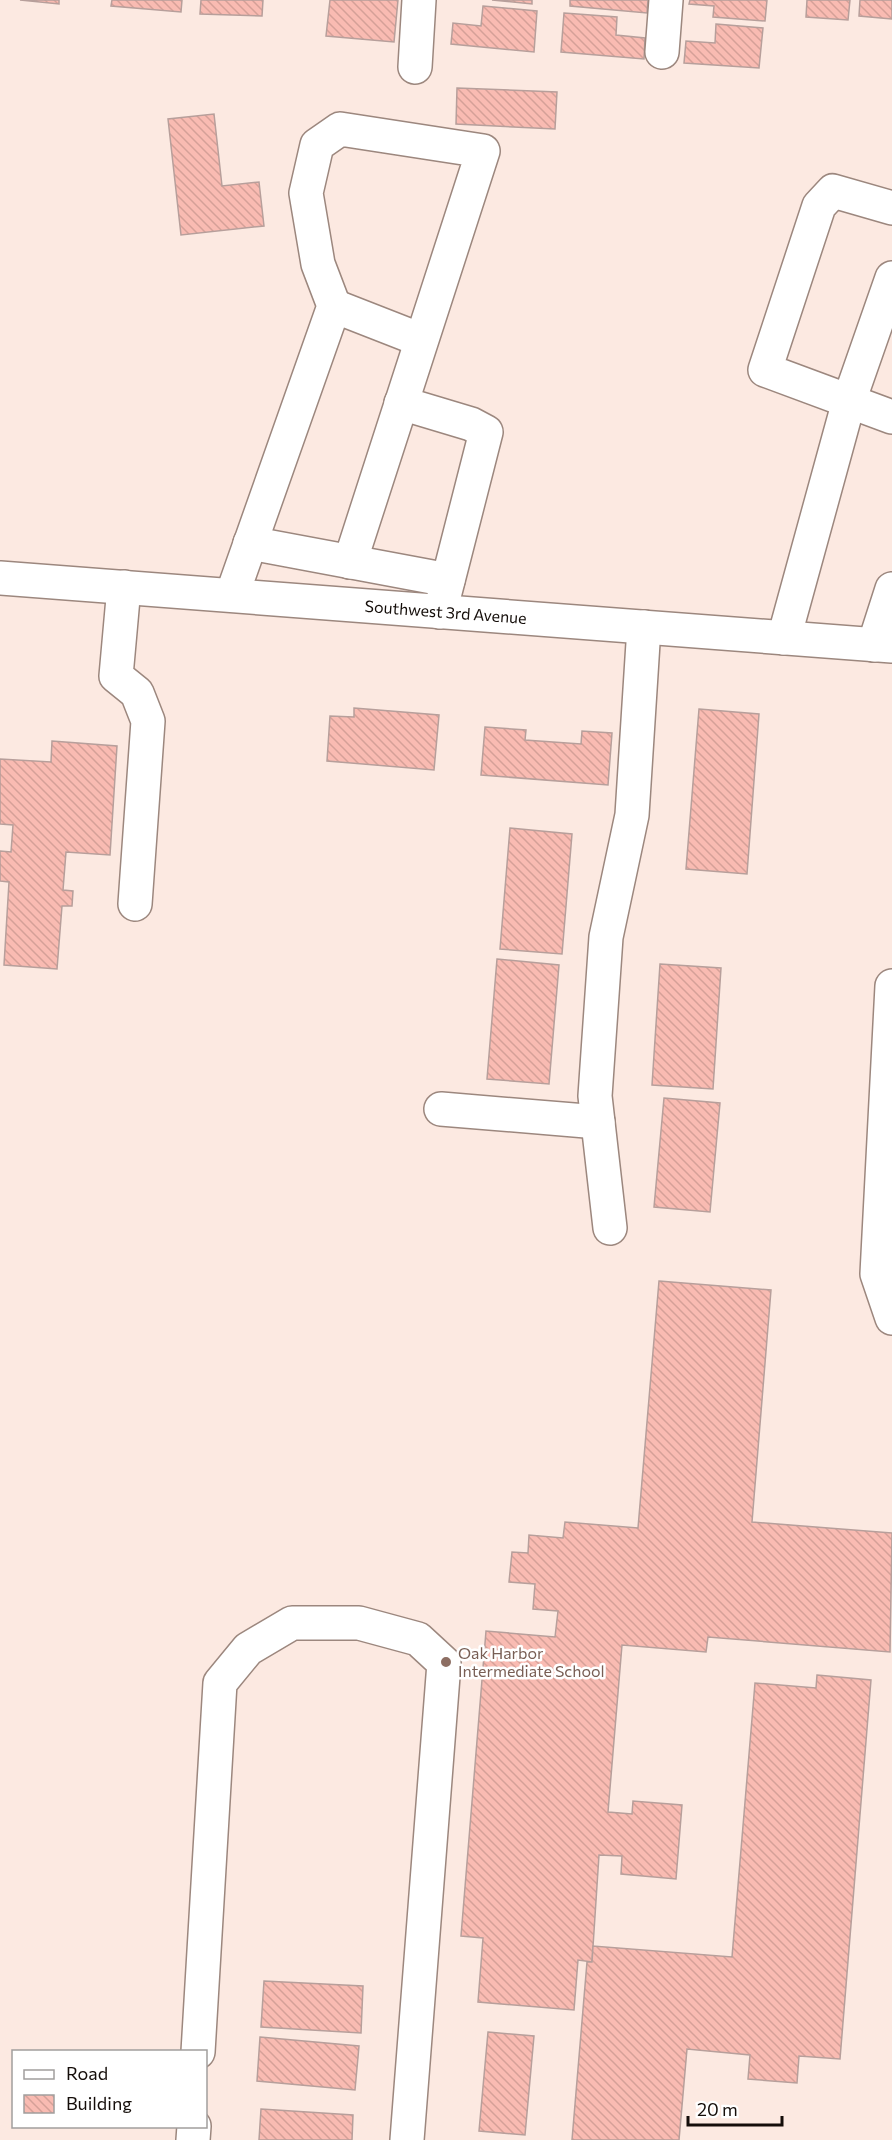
<svg xmlns="http://www.w3.org/2000/svg" width="892" height="2140" viewBox="0 0 892 2140" font-family="Commissioner,sans-serif">
<defs>
<pattern id="building-back-hatch" width="6" height="6" patternUnits="userSpaceOnUse" patternTransform="scale(1.5)"><rect width="6" height="6" fill="#f9bbb2"/><path d="M-1 5l2 2M0 0l6 6M5-1l2 2" fill="none" stroke="#d5a098"/></pattern>
</defs>
<rect width="100%" height="100%" fill="#fce9e1"/>
<g fill="url(#building-back-hatch)" stroke="#b79f9b" stroke-width="1.5">
<path d="M20 0H59V4Z"/>
<path d="M112 0H182L181 12 111 6Z"/>
<path d="M201 0H263L262 16 200 14Z"/>
<path d="M330 0H398L394 42 326 36Z"/>
<path d="M492 0H532V4Z"/>
<path d="M570 0H648L647 13 570 6Z"/>
<path d="M690 0H767L765 21 713 17 714 6 689 4Z"/>
<path d="M807 0H850L848 20 806 17Z"/>
<path d="M860 0H892V19L859 16Z"/>
<path d="M483 6 537 11 534 52 451 44 453 23 481 26Z"/>
<path d="M564 13 617 17 616 35 645 38 644 59 561 52Z"/>
<path d="M716 24 763 28 759 68 684 63 686 41 715 43Z"/>
<path d="M457 88 557 92 555 129 456 124Z"/>
<path d="M214 114 222 186 259 182 264 226 181 235 168 119Z"/>
<path d="M354 708 439 715 434 770 327 761 330 716 354 717Z"/>
<path d="M699 709 759 714 747 874 686 869Z"/>
<path d="M485 727 526 730 525 740 581 744 582 731 612 733 608 785 481 775Z"/>
<path d="M52 741 117 746 110 855 66 852 63 890 73 891 72 906H62L57 969 4 965 9 882 0 881V851L11 852 13 825 0 824V759L51 762Z"/>
<path d="M510 828 572 834 562 954 500 949Z"/>
<path d="M497 959 559 965 549 1084 487 1079Z"/>
<path d="M660 964 721 968 713 1089 652 1085Z"/>
<path d="M664 1098 720 1103 710 1212 654 1207Z"/>
<path d="M659 1281 771 1290 752 1522 892 1533 890 1652 708 1637 706 1652 622 1645 608 1812 632 1814 633 1801 682 1805 676 1879 621 1874 622 1856 599 1855 592 1962 578 1960 574 2010 478 2002 483 1938 461 1936 486 1631 555 1637 558 1611 533 1609 535 1584 509 1582 512 1552 528 1553 529 1535 563 1538 565 1522 638 1528Z"/>
<path d="M817 1675 871 1680 840 2059 799 2056 797 2083 748 2079 750 2055 687 2049 679 2140H572L587 1962H592L593 1946 732 1957 755 1683 816 1688Z"/>
<path d="M264 1981 363 1986 361 2033 261 2027Z"/>
<path d="M488 2032 534 2036 525 2135 479 2131Z"/>
<path d="M260 2037 359 2046 355 2090 257 2081Z"/>
<path d="M261 2109 353 2115 352 2140H259Z"/>
</g>
<g fill="none" stroke-linecap="round" stroke-linejoin="round">
<g stroke="#9c877e" stroke-width="36">
<g id="minor">
<path d="M662 52 666 0"/>
<path d="M415 67 419 0"/>
<path d="M892 208 833 191 819 206 765 370 892 417"/>
<path d="M334 306 421 340"/>
<path d="M401 403 471 424 486 432 440 612"/>
<path d="M250 543 448 580"/>
<path id="s1" d="M0 578 892 646"/>
<path d="M124 587 116 676 137 693 148 721 135 904"/>
<path d="M232 595 334 306 318 264 306 193 317 145 340 129 483 151 350 562"/>
<path d="M784 638 849 401 892 278"/>
<path d="M874 645 892 589"/>
<path d="M892 986 877 1274 892 1318"/>
<path d="M441 1109 598 1122"/>
<path d="M610 1228 595 1096 606 937 632 815 644 627"/>
<path d="M198 2052 220 1683 248 1649 292 1623H359L418 1639 444 1663 407 2140"/>
<path d="M193 2140 194 2126"/>
</g>
</g>
<use href="#minor" stroke="#fff" stroke-width="33"/>
</g>
<circle fill="#8d6e63" stroke="#fff" stroke-width="2" cx="446" cy="1662" r="6"/>
<g text-anchor="middle" stroke-width="5" stroke-linejoin="round" paint-order="stroke">
<g font-size="16" fill="#140d09" stroke="#fff">
<text dy="6" stroke="none"><textPath href="#s1" startOffset="447">Southwest 3rd Avenue</textPath></text>
</g>
<g font-size="16" fill="#785e54" stroke="#fff" text-anchor="start">
<text x="458" y="1659">Oak Harbor<tspan x="458" dy="18">Intermediate School</tspan></text>
</g>
</g>
<rect x="12" y="2050" width="195" height="78" fill="#ffffff" stroke="#a19e9d" stroke-width="1.5"/>
<rect x="24" y="2070" width="30" height="9" fill="#ffffff" stroke="#a19e9d" stroke-width="1.5"/>
<text x="66" y="2080" font-size="18" fill="#140d09">Road</text>
<rect x="24" y="2095" width="30" height="18" fill="url(#building-back-hatch)" stroke="#a19e9d" stroke-width="1.5"/>
<text x="66" y="2110" font-size="18" fill="#140d09">Building</text>
<path d="M688 2116v9h94v-9" fill="none" stroke="#140d09" stroke-width="3"/>
<text x="697" y="2116" font-size="18" fill="#140d09" stroke="#ffffff" stroke-width="4.5" paint-order="stroke">20 m</text>
</svg>
